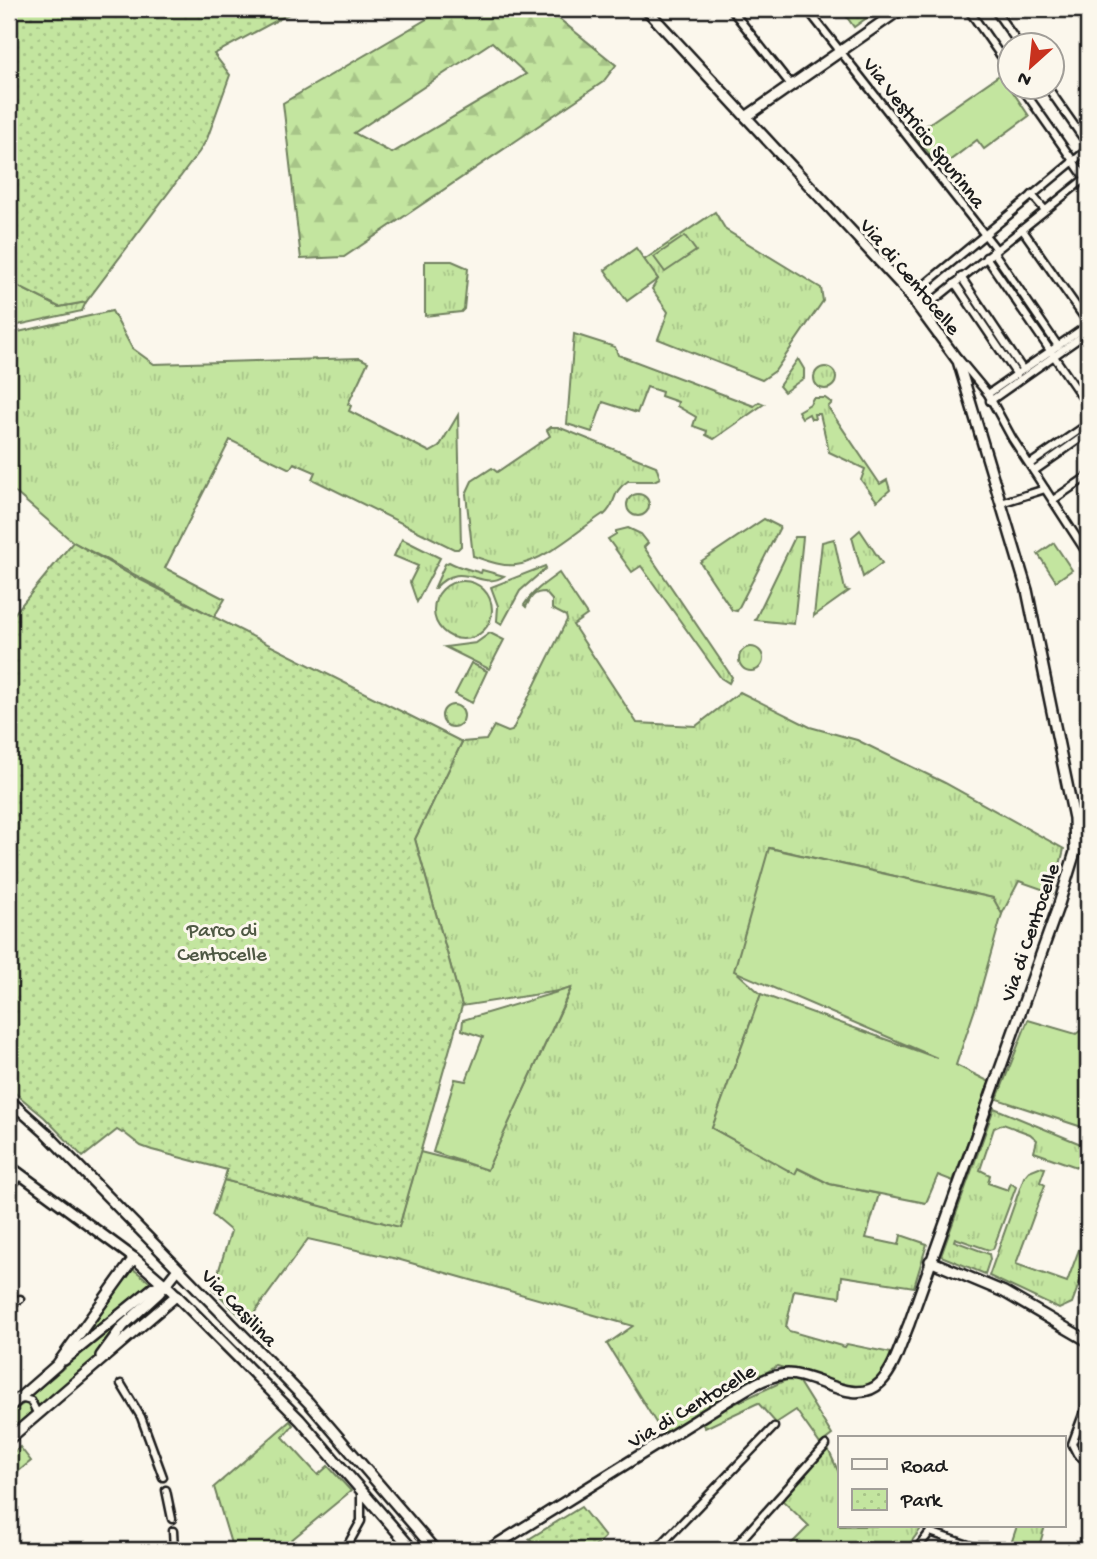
<svg xmlns="http://www.w3.org/2000/svg" width="1097" height="1559" viewBox="0 0 1097 1559" font-family="'Gochi Hand',sans-serif">
<defs>
<pattern id="grass-tufts" width="24" height="20" patternUnits="userSpaceOnUse" patternTransform="scale(1.75)"><rect width="24" height="20" fill="#c3e59f"/><path d="M3 7l-1-3M5 7V3M7 7l1-3M15 17l-1-3M17 17v-4M19 17l1-3" fill="none" stroke="#a7c488"/></pattern>
<pattern id="forest-firs" width="22" height="20" patternUnits="userSpaceOnUse" patternTransform="scale(1.75)"><rect width="22" height="20" fill="#c3e59f"/><path d="M5 1l3.5 6h-7zM16 11l3.5 6h-7z" fill="#a7c488"/></pattern>
<pattern id="park-dots" width="8" height="8" patternUnits="userSpaceOnUse" patternTransform="scale(1.75)"><rect width="8" height="8" fill="#c3e59f"/><path d="M2 2h.1M6 6h.1" fill="none" stroke="#a7c488" stroke-width="1.8" stroke-linecap="round"/></pattern>
</defs>
<rect width="100%" height="100%" fill="#fbf7ec"/>
<filter id="ink" filterUnits="userSpaceOnUse"><feTurbulence type="fractalNoise" baseFrequency=".0143" numOctaves="2"/><feDisplacementMap in="SourceGraphic" scale="14" xChannelSelector="R" yChannelSelector="G"/><feConvolveMatrix kernelMatrix="1 2 1 2 8 2 1 2 1" color-interpolation-filters="sRGB"/></filter>
<g filter="url(#ink)">
<g fill="url(#grass-tufts)" stroke="#70805e" stroke-width="2">
<path d="M715 212 726 230 821 288 823 301 775 371 762 380 658 339 668 312 652 289 658 279 644 260Z"/>
<path d="M425 261H452L468 268 464 309 461 312 425 316Z"/>
<path d="M9 282 59 307 86 302 82 311 9 327Z"/>
<path d="M112 311 132 348 154 364 360 358 368 362 348 404 351 406 349 411 430 452 439 447 458 415 461 546 458 549H454L312 479 315 472 294 463 290 469 230 440 165 568 225 599 214 617 73 542 9 487V334Z"/>
<path d="M574 334 615 347 618 355 754 406 759 402 764 404 714 439 706 435 707 431 693 426 696 417 677 406 678 402 661 396 662 392 647 387 637 413 603 402 592 432 567 424Z"/>
<path d="M798 359 804 369V378L784 392 779 386Z"/>
<circle cx="825" cy="378" r="11"/>
<path d="M813 398H825L832 403 828 407 880 484 887 480 890 490 877 501 861 480 865 469 829 452 820 414H814L815 419H811L809 414 802 418 798 411 810 404Z"/>
<path d="M551 427H558L656 466 660 478 654 481H628C610 493 618 503 604 515L603 514C580 529 544 562 516 565 503 567 485 560 473 556L466 494 472 481 492 468 497 472 550 436 547 430Z"/>
<circle cx="638" cy="505" r="11"/>
<path d="M764 519 780 527 737 611 732 610 700 562Z"/>
<path d="M628 528 641 534 648 543 644 547 732 677 729 683 721 678 641 566 632 572 608 539 616 534V531Z"/>
<path d="M860 530 882 563 863 577 852 537Z"/>
<path d="M795 537H803L794 624 755 620Z"/>
<path d="M402 539 440 558 417 602 410 582 418 566 394 556Z"/>
<path d="M834 539 845 590 849 591 814 616 822 542Z"/>
<path d="M449 562C460 568 469 569 481 573L482 570 504 576C480 592 463 557 434 589L445 564Z"/>
<path d="M545 566 546 568 520 591 502 624 497 621 498 606 491 587Z"/>
<path d="M559 573 587 615 573 625 637 723 696 726 740 692 810 727 857 740 945 783 1064 849 1053 893 1019 881 1002 914 992 898 770 848 735 971 761 994 712 1128 795 1173 797 1168 830 1184 879 1194 866 1238 899 1245 901 1235 927 1244 914 1287 842 1276 840 1297 794 1290 786 1327 789 1331 845 1347 847 1344 891 1353C879 1396 855 1391 819 1379 805 1374 791 1370 777 1366L663 1434 607 1344 633 1326 397 1259 308 1239 247 1323 213 1289 231 1231 212 1215 224 1180 399 1226 420 1152 487 1169 571 989 462 1006 415 839 462 742 486 740 494 726 508 732 512 731 567 620 566 616 552 609V600L545 592C533 592 531 597 526 607L524 605C533 591 545 583 559 573Z"/>
<circle cx="463" cy="610" r="29"/>
<path d="M490 633 504 640 489 669 445 647 476 643Z"/>
<circle cx="751" cy="659" r="12"/>
<path d="M471 663 487 671 472 703 455 694Z"/>
<circle cx="453" cy="716" r="11"/>
<path d="M994 1108 1088 1147V1171L1034 1152 1037 1140 1030 1134 1003 1124 994 1128 980 1170 990 1175 988 1183 1008 1190 1011 1183 1016 1187 993 1249 989 1250 955 1238 954 1241 989 1254 990 1259 985 1274 941 1256Z"/>
<path d="M1039 1167 1045 1168 1040 1182 1045 1185 1016 1264 1067 1282 1088 1225V1260L1072 1303 1059 1309 989 1276 1024 1177 1029 1171Z"/>
<path d="M132 1268 152 1284 81 1344Z"/>
<path d="M149 1296 117 1327 91 1363 40 1407 30 1396Z"/>
<path d="M790 1378 797 1379 832 1435 820 1444 796 1410 776 1423 758 1403 705 1428 700 1420Z"/>
<path d="M26 1402 32 1409 31 1414 9 1432V1414Z"/>
<path d="M290 1421 293 1425 283 1437 318 1475 328 1466 351 1491 279 1550 232 1547 214 1487Z"/>
<path d="M827 1447 840 1475V1526H923L905 1550H785L809 1526 782 1500Z"/>
<path d="M1017 1526H1045L1038 1550H1009Z"/>
</g>
<path fill="url(#forest-firs)" stroke="#70805e" stroke-width="2" fill-rule="evenodd" d="M444 9H547L616 65 603 82 344 257 301 259 283 103ZM492 42 526 74 392 153 354 133Z"/>
<g fill="url(#park-dots)" stroke="#70805e" stroke-width="2">
<path d="M9 9H298L214 54 230 75 207 139 199 152 86 302 59 307 9 282Z"/>
<path d="M841 9H879L854 27Z"/>
<path d="M73 542 133 576 462 742 415 839 462 1006 399 1227 224 1180 227 1170 152 1150 141 1146 123 1132 122 1133 117 1130 83 1157 44 1117 9 1088V620Z"/>
<path d="M1088 1417V1455L1078 1448Z"/>
<path d="M581 1507 605 1537 592 1550H539L529 1539Z"/>
</g>
<g fill="#c3e59f" stroke="#70805e" stroke-width="2">
<path d="M1001 74 1029 116 984 149 977 140 940 168 914 134Z"/>
<path d="M685 236 696 251 665 272 654 257Z"/>
<path d="M636 248 658 279 627 301 605 270Z"/>
<path d="M1054 543 1072 570 1056 581 1038 554Z"/>
<path d="M769 848 993 898 1002 914 977 1003 956 1065 990 1082 953 1181 938 1175 926 1203 830 1184 798 1168 795 1174 712 1128 761 994 937 1058 734 971Z"/>
<path d="M571 988 487 1170 433 1152 455 1079 466 1081 483 1037 462 1030 463 1020Z"/>
<path d="M1028 1020 1076 1034 1088 1025V1129L997 1099Z"/>
<path d="M20 1447 31 1461 9 1479V1456Z"/>
</g>
<g fill="none" stroke-linecap="round" stroke-linejoin="round">
<path stroke="#dad6cd" stroke-width="6" stroke-dasharray="6 3" stroke-linecap="butt" d="M163 1477 166 1490"/>
<g stroke="#1c1c1c" stroke-width="11">
<g id="street">
<path d="M731 9 791 85"/>
<path d="M807 9 996 249"/>
<path d="M968 9 1010 69"/>
<path d="M994 9 1020 46"/>
<path d="M1022 88 1088 182"/>
<path d="M1048 88 1088 145"/>
<path d="M1032 195 1045 210"/>
<path d="M1022 229 1088 323"/>
<path d="M993 251 1058 346"/>
<path d="M986 257 1088 406"/>
<path d="M961 277 1023 370"/>
<path d="M955 283 1017 375"/>
<path d="M911 296 1088 149"/>
<path d="M922 310 1088 176"/>
<path d="M958 358 988 394 1012 438 1088 555"/>
<path d="M988 394 1088 325"/>
<path d="M990 401 1088 332"/>
<path d="M1030 464 1088 424"/>
<path d="M1034 471 1088 433"/>
<path d="M1053 500 1088 476"/>
<path d="M1001 503 1045 489"/>
<path d="M9 1189 21 1175"/>
<path d="M9 1304 20 1299"/>
<path d="M121 1384 141 1417 163 1477"/>
<path d="M18 1400 24 1399 31 1401 38 1415"/>
<path d="M1088 1401 1072 1444 1077 1454 1088 1462"/>
<path d="M166 1490 172 1519"/>
<path d="M173 1531 174 1550"/>
<path d="M345 1550 361 1521V1492"/>
<path d="M656 1550 774 1427"/>
<path d="M732 1550 826 1445"/>
<path d="M916 1550 930 1532 983 1550"/>
</g>
</g>
<g stroke="#1c1c1c" stroke-width="14">
<g id="secondary">
<path d="M746 117 901 9"/>
<path d="M9 1100 46 1133 309 1403 435 1550"/>
<path d="M9 1166 134 1258 171 1290 300 1420 413 1550"/>
<path d="M930 1261 1004 1292 1088 1341"/>
<path d="M101 1356 123 1326 159 1293 178 1269"/>
<path d="M64 1360 153 1288 164 1283"/>
<path d="M9 1407 57 1365 134 1258"/>
<path d="M9 1439 177 1295"/>
<path d="M488 1550 738 1394C753 1385 769 1375 788 1374 816 1374 856 1408 881 1382 895 1367 901 1343 909 1324L1059 904 1075 852 1074 818 1027 590 958 361 905 289 646 9"/>
</g>
</g>
<use href="#street" stroke="#fbf7ec" stroke-width="6"/>
<use href="#secondary" stroke="#fbf7ec" stroke-width="9"/>
</g>
</g>
<g text-anchor="middle" stroke-width="6" stroke-linejoin="round" paint-order="stroke">
<g font-size="21" fill="#1c1c1c" stroke="#fbf7ec">
<text transform="translate(925 132) rotate(52)" y="7">Via Vestricio Spurinna</text>
<text transform="translate(911 276) rotate(50)" y="7">Via di Centocelle</text>
<text transform="translate(1029 932) rotate(-71)" y="7">Via di Centocelle</text>
<text transform="translate(240 1307) rotate(46)" y="7">Via Casilina</text>
<text transform="translate(691 1405) rotate(-31)" y="7">Via di Centocelle</text>
</g>
<g font-size="21" fill="#4e5843" stroke="#fbf7ec">
<text x="222" y="936">Parco di<tspan x="222" dy="24">Centocelle</tspan></text>
</g>
</g>
<rect width="1097" height="1559" fill="none" stroke="#fbf7ec" stroke-width="35"/>
<rect x="18" y="18" width="1062" height="1524" fill="none" stroke="#1c1c1c" stroke-width="2.5" filter="url(#ink)"/>
<rect x="838" y="1436" width="228" height="91" fill="#fbf7ec" stroke="#a29f99" stroke-width="2"/>
<rect x="852" y="1459" width="35" height="10" fill="#fbf7ec" stroke="#a29f99" stroke-width="2"/>
<text x="901" y="1472" font-size="21" fill="#1c1c1c">Road</text>
<rect x="852" y="1489" width="35" height="21" fill="url(#park-dots)" stroke="#a29f99" stroke-width="2"/>
<text x="901" y="1506" font-size="21" fill="#1c1c1c">Park</text>
<g transform="translate(1031 66) rotate(207)"><circle r="33" fill="#fbf7ec" stroke="#a29f99" stroke-width="2"/>
<path d="M0-5L12 26L0 18L-12 26Z" fill="#c8321e"/>
<text y="-10" font-size="19" font-weight="bold" text-anchor="middle" fill="#1c1c1c">N</text>
</g>
</svg>
